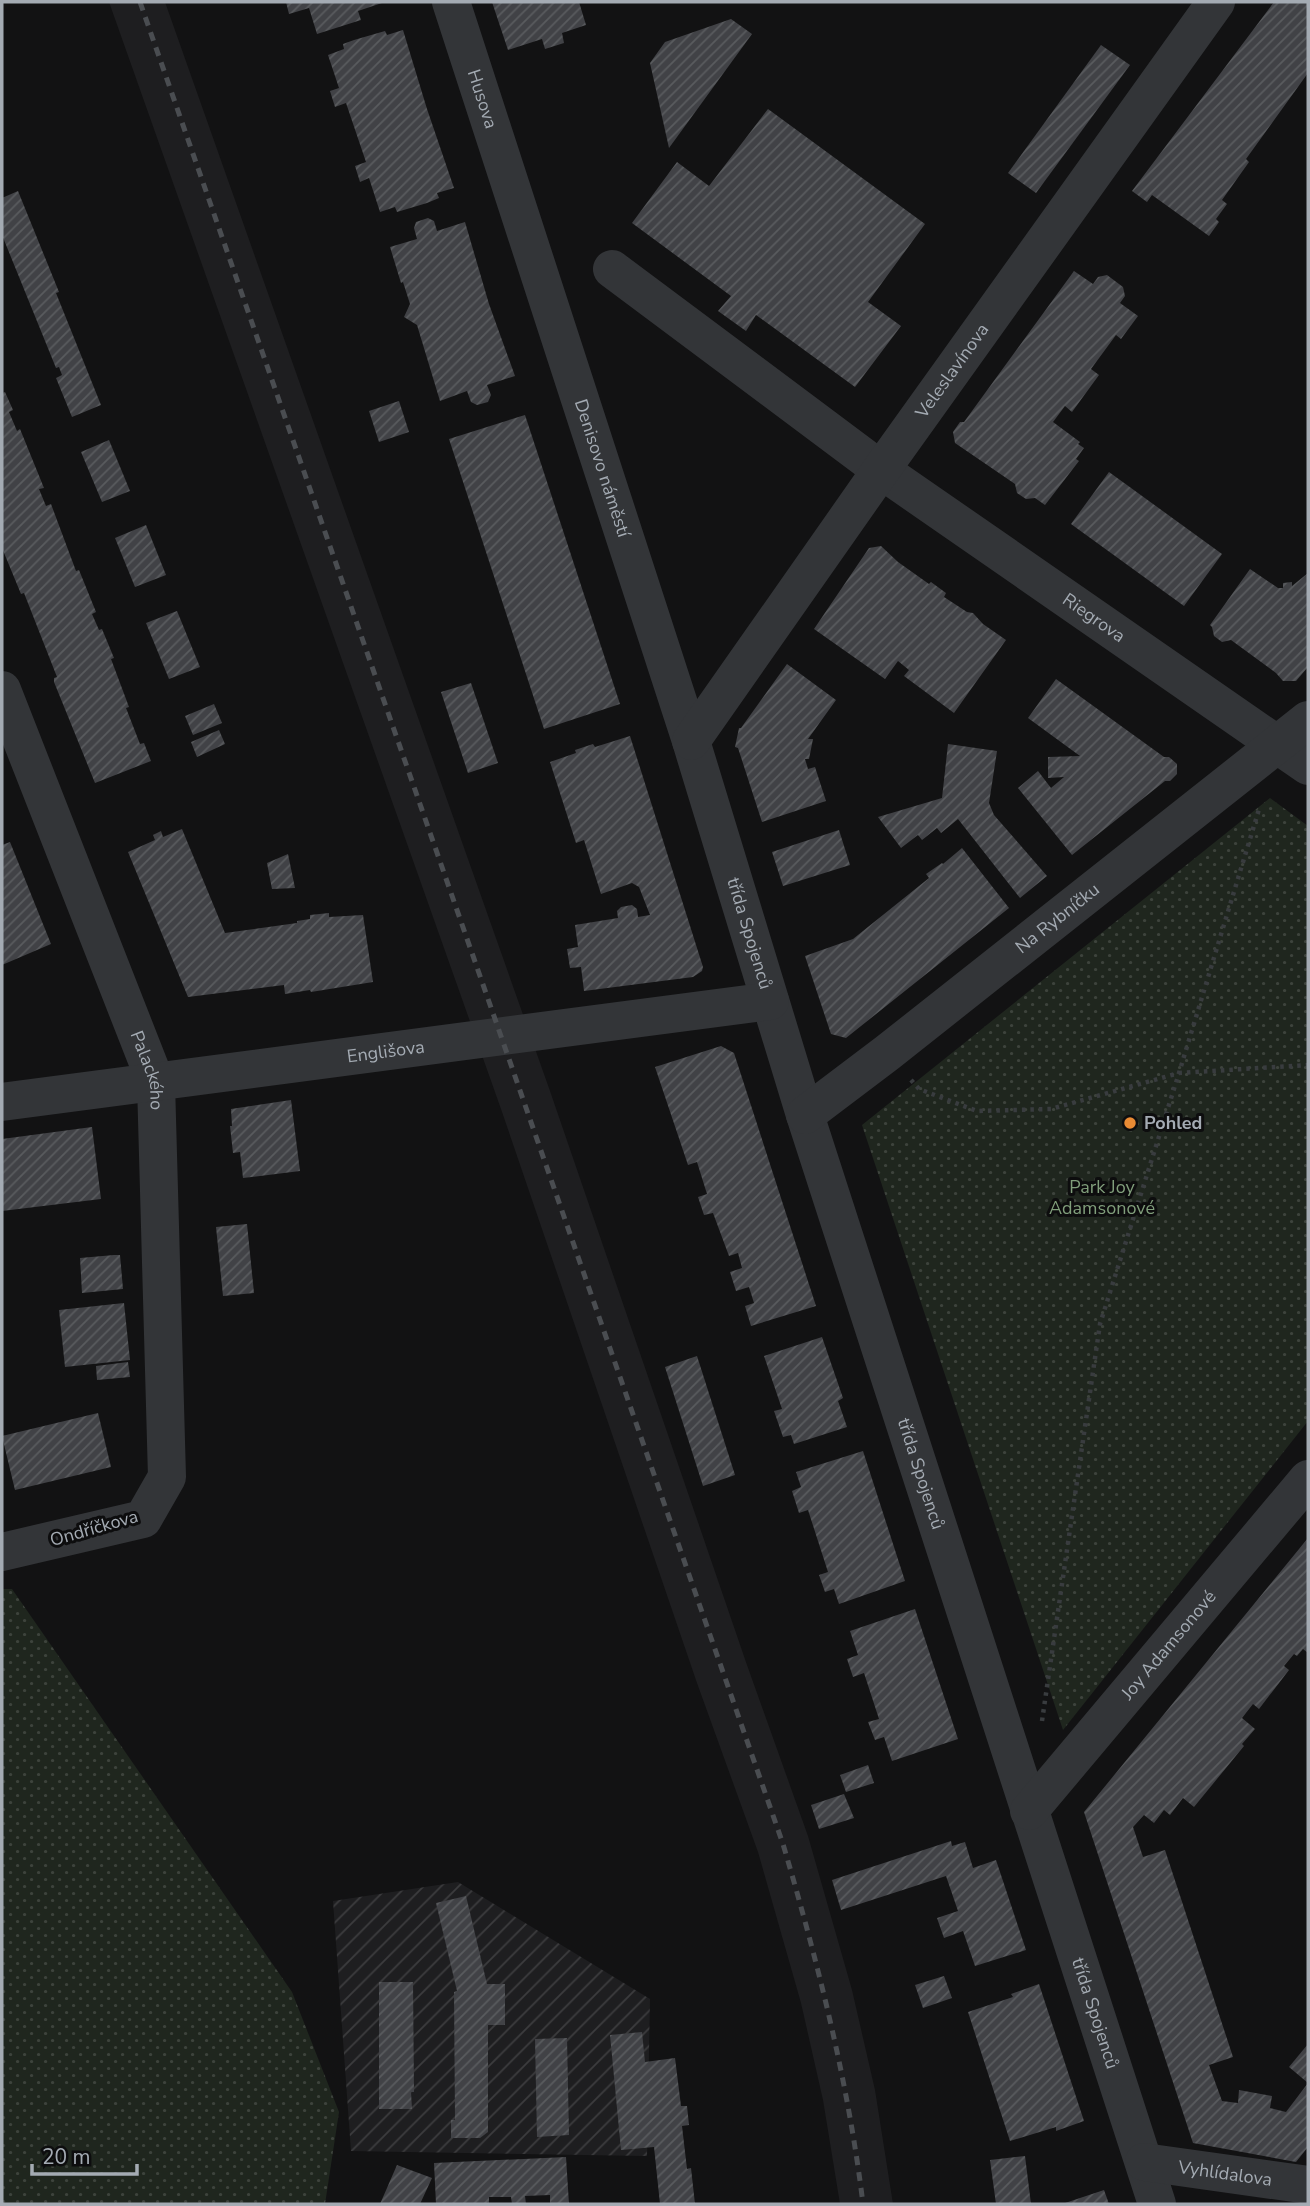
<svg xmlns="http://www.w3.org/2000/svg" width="1310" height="2206" viewBox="0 0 1310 2206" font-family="'Nunito Sans',sans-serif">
<defs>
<pattern id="industrial-furrows" width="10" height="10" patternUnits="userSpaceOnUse" patternTransform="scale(1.75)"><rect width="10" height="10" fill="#1e1e20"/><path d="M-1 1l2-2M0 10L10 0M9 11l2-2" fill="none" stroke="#3c3c3e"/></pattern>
<pattern id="park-dots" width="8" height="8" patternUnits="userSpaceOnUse" patternTransform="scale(1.75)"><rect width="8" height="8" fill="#1f261e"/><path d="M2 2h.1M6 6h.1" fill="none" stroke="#3d433c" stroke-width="1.8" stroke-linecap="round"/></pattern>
<pattern id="building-hatch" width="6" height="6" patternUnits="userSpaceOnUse" patternTransform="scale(1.75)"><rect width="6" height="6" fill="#414246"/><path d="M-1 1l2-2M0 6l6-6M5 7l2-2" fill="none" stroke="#595b5e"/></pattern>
</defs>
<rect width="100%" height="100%" fill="#121213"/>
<path fill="#1e1e20" d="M109 2H165L550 1091 747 1665 808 1836 852 1990 875 2090 893 2204H840L823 2100 801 2003 758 1852 697 1683 501 1109Z"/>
<path fill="url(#industrial-furrows)" d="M458 1882 650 1999 647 2156 351 2151 333 1901Z"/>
<g fill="url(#park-dots)">
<path d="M1270 798 1308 826V1421L1063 1730 862 1125Z"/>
<path d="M2 1589H12L292 1992 339 2112 325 2204H2Z"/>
</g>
<g fill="url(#building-hatch)">
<path d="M286 2H385L358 11 361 20 317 34 309 8 289 14Z"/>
<path d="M492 2H579L586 25 562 33 564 43 545 49 542 39 508 50Z"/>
<path d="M1274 2H1308V73L1246 159 1249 162 1222 200 1227 204 1216 219 1219 222 1209 236 1152 195 1147 202 1132 191Z"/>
<path d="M731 19 752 34 669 148 650 63 665 42Z"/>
<path d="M403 30 427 109 454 188 437 193 439 198 427 203 397 212 395 207 380 212 369 178 360 182 355 166 366 162 346 103 335 107 330 91 339 88 328 55 344 49 343 44 354 40 385 31 387 35Z"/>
<path d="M1101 45 1130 65 1036 193 1008 173Z"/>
<path d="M768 109 925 224 868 302 901 326 855 387 756 315 746 331 718 311 731 296 632 223 677 162 709 186Z"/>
<path d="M18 191 59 292 56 293 101 405 72 417 56 378 62 375 59 367 56 368 2 235V198Z"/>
<path d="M428 218 434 221 437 231 465 222 489 304 515 376 487 385 491 395 488 402 477 405 471 402 467 391 440 401 417 325 404 317 410 304 403 282 401 283 390 247 417 239 414 228 416 222Z"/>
<path d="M1074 271 1093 284 1098 277 1107 275 1123 287 1125 296 1120 303 1138 316 1121 339 1116 335 1091 369 1099 375 1072 412 1065 406 1053 422 1080 442 1078 444 1084 448 1076 459 1079 461 1045 505 1035 498 1026 499 1017 493 1015 484 955 443 953 432 960 422H964Z"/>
<path d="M5 392 13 410 9 412 17 431 20 429 44 488 39 489 46 506 51 504 76 571 79 570 96 612 92 614 99 630 102 629 114 658 111 659 129 707 126 708 140 744 144 743 151 761 95 783 54 682V678L57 677 24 593 21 594 2 548V393Z"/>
<path d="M399 401 409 432 379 442 369 411Z"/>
<path d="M525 415 620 704 544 729 449 439Z"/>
<path d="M109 440 130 491 102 502 81 452Z"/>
<path d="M1109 472 1222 554 1184 606 1071 524Z"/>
<path d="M146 525 166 575 135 587 115 538Z"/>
<path d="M881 546 898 562 929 584 931 582 946 593 944 597 967 612 973 613 983 624 1006 640 954 713 904 676 909 670 898 661 885 679 814 629 869 548Z"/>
<path d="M1250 569 1278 588H1283V583L1292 582V586L1308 573V667L1296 681H1283L1276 673 1231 640 1222 642 1214 636 1212 627 1210 625Z"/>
<path d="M177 611 200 667 169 679 146 623Z"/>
<path d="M787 664 836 700 808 739H813L809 759H805L808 769 815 767 826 801 762 822 738 748 735 747 739 728H741Z"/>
<path d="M1056 679 1164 757H1169L1177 764V774L1170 781H1165L1072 855 1018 788 1038 771 1051 788 1064 777 1048 778V757L1080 756 1028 718Z"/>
<path d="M471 683 498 763 468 773 441 692Z"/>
<path d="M214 704 222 723 193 735 185 716Z"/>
<path d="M219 730 225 744 197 757 191 742Z"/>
<path d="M630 736 703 967 702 971 693 977 584 991 581 967 570 968 567 949 578 947 575 925 618 918 617 911 621 907 632 905 637 909 638 917 650 915 639 887 632 883 601 894 584 840 576 843 550 762 576 753 575 750 593 744 595 747Z"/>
<path d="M948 744 997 751 989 803 994 815 1047 876 1020 898 958 819 941 833 937 828 922 840 918 835 901 848 878 817 942 798Z"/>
<path d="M182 829 225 933 297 923V921L310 919V915L329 913V917L363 915 373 982 311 992 310 990 285 994 284 985 188 997 128 852 155 840 153 835 161 831 163 837Z"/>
<path d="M839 830 850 865 783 886 772 852Z"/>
<path d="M10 842 51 944 2 965V845Z"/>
<path d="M962 848 1009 908 846 1038 831 1034 805 956 853 939 929 878 926 874 942 863 943 864Z"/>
<path d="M288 854 295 888 272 889 267 863Z"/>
<path d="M721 1046 734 1053 816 1306 751 1326 745 1306 754 1303 749 1287 736 1291 730 1272 742 1268 738 1253 729 1256 713 1213 704 1215 698 1197 707 1194 697 1162 688 1165 655 1067Z"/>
<path d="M291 1100 300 1171 243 1178 240 1152 233 1153 230 1126H232L231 1109Z"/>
<path d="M92 1127 101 1199 2 1211V1139Z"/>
<path d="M247 1224 254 1293 223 1296 216 1227Z"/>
<path d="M114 1255H120L123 1289 82 1293 80 1258Z"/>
<path d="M124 1303 130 1360 65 1367 59 1310Z"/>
<path d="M822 1337 843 1398 838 1401 847 1427 794 1444 791 1435 783 1437 774 1411 782 1409 764 1356Z"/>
<path d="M697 1356 735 1475 703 1486 665 1367Z"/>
<path d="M128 1362 130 1377 97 1380 96 1366Z"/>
<path d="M98 1413 111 1467 15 1490 2 1436Z"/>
<path d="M863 1451 905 1581 839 1604 834 1589 825 1592 819 1575 828 1572 808 1510 799 1513 792 1491 801 1487 796 1472Z"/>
<path d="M1308 1538V1653L1303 1649 1297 1656 1294 1654 1284 1666 1289 1670 1259 1709 1253 1704 1242 1718 1255 1729 1242 1744 1244 1746 1194 1807 1183 1798 1170 1815 1164 1810 1154 1823 1144 1815 1133 1827 1143 1857 1165 1850 1233 2057 1209 2065 1222 2101 1238 2103 1239 2090 1272 2096 1270 2108 1286 2112 1308 2083V2147L1296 2162 1193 2143 1084 1812Z"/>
<path d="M915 1609 958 1739 892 1761 884 1737 875 1740 868 1722 879 1719 864 1673 853 1677 847 1659 858 1655 850 1631Z"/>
<path d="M868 1765 874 1783 846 1792 840 1775Z"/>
<path d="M844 1794 854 1818 819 1829 811 1805Z"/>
<path d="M951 1841 952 1846 965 1842 973 1868 996 1860 1026 1950 975 1966 963 1931 944 1938 937 1918 958 1911 946 1876 841 1910 832 1880Z"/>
<path d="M466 1896 487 1984H505V2025H488V2132L480 2138H451V2120H455L454 1992 457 1991 436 1903Z"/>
<path d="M944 1976 952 1998 923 2008 915 1985Z"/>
<path d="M379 1982H413L414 2092H411L412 2109H379Z"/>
<path d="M1039 1984 1084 2121 1056 2131V2127L1010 2141 968 2012 1013 1997 1011 1994Z"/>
<path d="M642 2032 645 2062 675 2058 681 2106H687L689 2125 682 2126 687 2169 691 2168 695 2204H660L654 2147 621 2150 610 2035Z"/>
<path d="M567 2038 569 2135 537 2137 535 2039Z"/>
<path d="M1308 2044V2083L1289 2067Z"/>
<path d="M1025 2156 1031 2204H996L990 2160Z"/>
<path d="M566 2157 569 2204H550V2195L525 2196 526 2204H512L511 2197H489V2204H436L434 2163Z"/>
<path d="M397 2165 432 2178 420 2204H380Z"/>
<path d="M1104 2190 1109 2204H1056L1065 2203Z"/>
</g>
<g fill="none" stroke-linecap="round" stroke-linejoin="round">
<g stroke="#393c3f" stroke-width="4.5" stroke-dasharray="3.5 5" stroke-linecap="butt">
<path d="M911 1080 919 1089 977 1111 1051 1109 1179 1073 1308 1065"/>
<path d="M1042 1721 1100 1324 1179 1073 1260 806"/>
</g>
<g stroke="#333538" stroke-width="38">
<path id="s1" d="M451 2 691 741 805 1115 1157 2204"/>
<path id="s2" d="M612 269 881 470 1308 766"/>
<path id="s3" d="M2 690 156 1083 167 1477 143 1519 2 1552"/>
<path id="s4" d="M691 741 881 470 1216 2"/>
<path id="s5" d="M2 1102 770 1001"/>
<path id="s6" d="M805 1115 887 1053 1308 720"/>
<path id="s7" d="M1029 1811 1308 1479"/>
<path id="s8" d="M1144 2162 1308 2185"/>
</g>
<path stroke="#4a4d51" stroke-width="5" stroke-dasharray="9 7" stroke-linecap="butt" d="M140 2 783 1844C818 1963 848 2081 863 2204"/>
</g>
<circle fill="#e98b34" stroke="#0d0d0e" stroke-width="2.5" cx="1130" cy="1123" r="7"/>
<g text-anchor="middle" stroke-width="6" stroke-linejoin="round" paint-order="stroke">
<g font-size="18" fill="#a4abb3" stroke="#0d0d0e">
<text dy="6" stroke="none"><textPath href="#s1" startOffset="102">Husova</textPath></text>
<text dy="6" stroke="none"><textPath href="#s4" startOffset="453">Veleslavínova</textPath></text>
<text dy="6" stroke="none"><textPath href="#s1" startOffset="490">Denisovo náměstí</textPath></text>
<text dy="6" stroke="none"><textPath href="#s2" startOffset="595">Riegrova</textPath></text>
<text dy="6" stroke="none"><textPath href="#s6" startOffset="320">Na Rybníčku</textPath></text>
<text dy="6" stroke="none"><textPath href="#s1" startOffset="978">třída Spojenců</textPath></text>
<text dy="6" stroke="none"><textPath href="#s5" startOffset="387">Englišova</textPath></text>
<text dy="6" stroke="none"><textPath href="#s3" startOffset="408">Palackého</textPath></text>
<text dy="6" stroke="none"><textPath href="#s1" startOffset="1545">třída Spojenců</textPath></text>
<text transform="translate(94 1528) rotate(-16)" y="6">Ondříčkova</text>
<text dy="6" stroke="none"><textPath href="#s7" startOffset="217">Joy Adamsonové</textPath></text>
<text dy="6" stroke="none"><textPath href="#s1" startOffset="2112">třída Spojenců</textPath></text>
<text dy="6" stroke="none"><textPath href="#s8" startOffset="82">Vyhlídalova</textPath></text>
</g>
<g font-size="18" font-weight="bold" fill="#a4abb3" stroke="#0d0d0e" text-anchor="start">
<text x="1144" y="1129">Pohled</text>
</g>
<g font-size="18" fill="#809e7b" stroke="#0d0d0e">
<text x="1102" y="1193">Park Joy<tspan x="1102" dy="21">Adamsonové</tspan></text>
</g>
</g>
<rect width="1310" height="2206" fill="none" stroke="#a4abb3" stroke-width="7"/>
<path d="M32 2164v10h105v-10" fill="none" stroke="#a4abb3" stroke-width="3.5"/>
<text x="42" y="2164" font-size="21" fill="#a4abb3" stroke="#0d0d0e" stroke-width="5" paint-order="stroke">20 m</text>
</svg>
